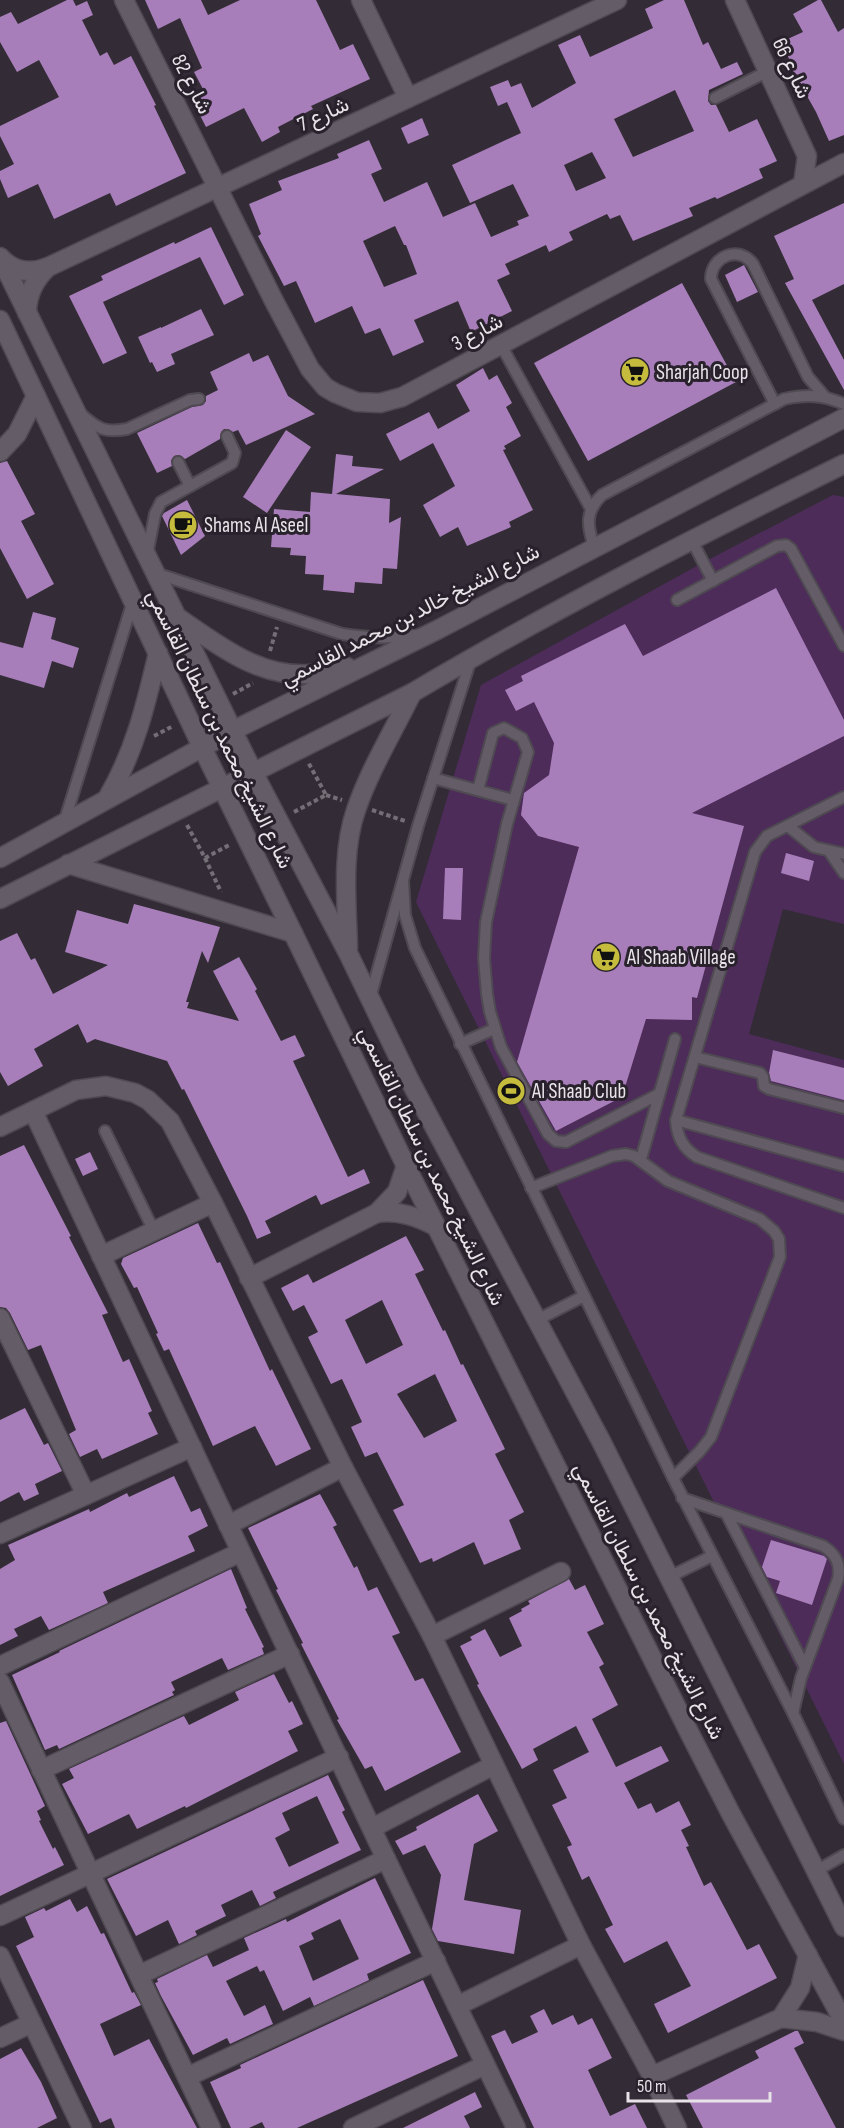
<svg xmlns="http://www.w3.org/2000/svg" width="844" height="2128" viewBox="0 0 844 2128" font-family="'Sofia Sans Condensed',Vazirmatn,sans-serif">
<rect width="100%" height="100%" fill="#332c36"/>
<path fill="#4d2c5a" d="M833 495 844 497V924L783 909 749 1034 844 1060V1764L416 902 481 685 704 562Z"/>
<g fill="#a77eb9" fill-rule="evenodd">
<path d="M67 0H73L76 6 87 1 93 15 82 20 100 56 107 52 114 65 131 56 156 105 154 106 186 173 116 206 110 193 54 219 38 184 8 198 0 179V171L14 164 0 136V126L59 97 39 60 17 72 0 42V17L11 12 18 24Z"/>
<path d="M145 0H201L208 15 240 0H316L340 50 353 44 370 79 311 106 313 109 278 127 280 132 262 142 244 108 206 127 191 98 204 91 194 72 202 68 180 18 158 29Z"/>
<path d="M664 0H684L703 45 708 42 721 69 737 62 743 74 709 90 708 101 711 105H716L729 132 757 119 777 161 759 169 763 178 717 199 715 197 689 208 693 216 633 241 620 215 610 219 607 214 569 232 573 240 549 252 546 245 505 264 510 274 497 280 512 311 471 332 458 301 414 320 424 342 393 356 380 328 365 334 352 306 315 323 296 281 284 286 258 236 261 234 249 204 282 190 278 181 339 158 337 154 369 140 382 169 371 174 384 202 427 182 443 217 475 203 491 237 519 225 517 221 529 216 513 184 470 203 452 165 521 133 507 102 498 106 490 87 508 80 511 87 521 83 532 108 576 83 558 45 580 35 590 57 653 28 645 9ZM675 90 694 131 633 157 614 119ZM592 152 606 178 576 191 564 165ZM395 226 404 245H406L417 274 384 287 363 241Z"/>
<path d="M818 0H821L838 32 844 28V135L829 141 816 112 789 64 791 63 781 42 803 32 793 14Z"/>
<path d="M422 118 429 135 408 144 401 128Z"/>
<path d="M844 203V284L812 300 844 360V390L785 283 794 279 774 236Z"/>
<path d="M211 227 244 295 224 305 200 257 103 302 127 353 103 364 69 296 103 280 101 276 174 242 175 244Z"/>
<path d="M744 265 758 292 737 302 725 275Z"/>
<path d="M682 283 736 382 588 461 534 363Z"/>
<path d="M201 309 214 335 171 354 175 364 157 372 152 362 150 363 138 337 161 327V328Z"/>
<path d="M249 353 253 362 268 355 288 396 315 414 246 445 238 430 233 432 228 429H224L221 432 220 439 185 459 179 455 174 456 171 461 172 466 157 473 137 433 192 407 203 405 206 401V396L218 390 210 372Z"/>
<path d="M483 368 489 380 497 375 512 403 506 407 521 436 504 446 506 449 503 450 533 510 509 522 511 527 467 546 458 527 440 537 423 505 455 486 433 443 400 461 386 434 429 412 438 429 470 411 456 385Z"/>
<path d="M286 430 311 447 267 513 243 497Z"/>
<path d="M336 454 353 456 352 466 384 469 336 494 390 499 389 523 401 517 397 569 383 568 382 584 355 582 354 593 323 590 324 575 305 574 306 556 290 555 291 548 271 547 274 509 310 512 311 492 332 494Z"/>
<path d="M7 461 35 514 21 521 54 584 27 599 0 548V463Z"/>
<path d="M187 500 205 536 181 555 162 516 164 513Z"/>
<path d="M776 588 844 720V736L692 813 744 826 697 998 692 997V1020L646 1019 622 1097 556 1131 517 1062 579 847 538 836 521 815 524 793 549 775 554 743 534 702 516 711 505 690 523 681 521 676 625 624 643 656Z"/>
<path d="M33 612 56 618 51 639 79 648 73 668 52 661 44 688 0 675V642L23 648Z"/>
<path d="M786 853 814 861 809 881 781 873Z"/>
<path d="M445 868H463L461 920 443 919Z"/>
<path d="M134 904 220 927 208 963 202 951 186 1002H189L187 1008 239 1021 213 971 239 957 257 989 255 991 281 1041 295 1035 305 1056 293 1061 348 1177 364 1169 370 1183 321 1205 316 1195 265 1221 271 1233 257 1239 247 1216 184 1089 182 1090 167 1061 95 1039 87 1043 78 1024 34 1049 43 1066 8 1086 0 1072V941L17 933 31 960 35 958 53 994 108 965 65 952 77 910 128 924Z"/>
<path d="M773 1050 844 1068V1100L771 1081 769 1073Z"/>
<path d="M24 1145 71 1236 69 1237 108 1313 102 1315 123 1362 129 1359 152 1411 148 1413 158 1434 102 1459 97 1449 80 1457 69 1434 76 1430 41 1345 28 1350 10 1313 6 1308 0 1307V1156Z"/>
<path d="M90 1152 98 1169 83 1176 75 1159Z"/>
<path d="M198 1223 217 1263 220 1262 270 1371 272 1369 311 1449 276 1466 255 1426 213 1446 169 1349 164 1351 156 1334 158 1333 137 1287 134 1288 121 1264 123 1258Z"/>
<path d="M406 1236 424 1270 415 1274 443 1331 445 1330 461 1365 463 1364 505 1449 495 1454 524 1512 509 1520 521 1549 484 1565 474 1542 433 1562 432 1558 420 1563 393 1510 404 1505 377 1452 365 1457 351 1427 362 1422 342 1379 331 1384 308 1337 318 1332 304 1305 293 1311 281 1288 308 1274 313 1283ZM382 1300 403 1345 366 1364 345 1320ZM435 1374 457 1421 424 1438 397 1394Z"/>
<path d="M25 1408 44 1445 48 1443 62 1471 35 1484 39 1494 24 1501 19 1492 0 1502V1420Z"/>
<path d="M174 1476 191 1512 200 1508 208 1526 188 1536 195 1551 103 1592 108 1603 49 1630 41 1616 14 1629 18 1636 0 1645V1569L15 1560 8 1545 89 1509 90 1512 127 1493 129 1497Z"/>
<path d="M320 1494 337 1525 333 1527 354 1568 357 1566 368 1591 377 1587 400 1633 392 1636 415 1681 423 1678 461 1752 385 1791 372 1766 365 1769 337 1720 339 1719 301 1644 303 1643 276 1590 278 1589 248 1528Z"/>
<path d="M771 1540 824 1556 827 1559 812 1605 776 1593 780 1581 767 1577 762 1567Z"/>
<path d="M231 1569 247 1608 245 1609 264 1647 262 1648 264 1654 228 1670 222 1658 171 1682 175 1690 172 1692 174 1695 59 1749 57 1745 45 1750 12 1675 60 1652 59 1651Z"/>
<path d="M569 1579 575 1590 585 1585 604 1624 587 1632 604 1664 599 1667 618 1705 592 1719 616 1767 661 1746 669 1761 624 1783 638 1809 651 1803 656 1813 679 1801 691 1825 681 1830 689 1846 686 1847 704 1886 711 1882 747 1950 759 1944 777 1978 668 2033 654 2004 691 1986 667 1941 624 1963 605 1929 613 1925 589 1876 582 1880 567 1847 572 1845 552 1805 567 1798 553 1770 589 1752 576 1726 533 1749 538 1760 522 1769 477 1685 479 1684 460 1646 472 1640 470 1637 485 1629 500 1657 522 1646 509 1618 522 1611 521 1609 530 1604 528 1601Z"/>
<path d="M274 1674 289 1703 292 1701 303 1724 288 1731 298 1751 186 1808 185 1806 137 1829 129 1814 88 1834 62 1784 74 1778 69 1769 184 1716 189 1725 239 1700 235 1692Z"/>
<path d="M6 1721 45 1806 37 1811 41 1820 39 1821 53 1849 55 1847 64 1865 0 1896V1723Z"/>
<path d="M328 1775 345 1810 342 1812 361 1850 273 1892 276 1898 260 1906 252 1890 221 1905 226 1916 195 1931 197 1935 179 1944 168 1920 136 1936 107 1879ZM317 1796 339 1843 289 1867 275 1838 290 1830 282 1813Z"/>
<path d="M478 1794 498 1831 474 1844 464 1900 521 1910 514 1954 438 1941 432 1929 441 1875 425 1845 403 1855 395 1841 417 1830 416 1827Z"/>
<path d="M375 1878 411 1953 367 1974 369 1980 314 2006 310 1997 283 2011 264 1970 260 1972 257 1966 226 1981 244 2016 265 2005 273 2024 230 2044 227 2038 193 2055 161 1996 155 1983 158 1982 157 1979 207 1955 213 1967 249 1950 244 1938 286 1919 287 1922ZM340 1919 359 1959 313 1981 299 1946 314 1939 311 1933Z"/>
<path d="M70 1899 77 1912 87 1906 101 1934 104 1933 132 1993 134 1992 141 2005 100 2024 114 2056 149 2039 197 2128H115L111 2118 100 2123 16 1946 34 1937 25 1917 44 1908 46 1911Z"/>
<path d="M423 1980 458 2056 297 2128H265L262 2122 249 2128H231L210 2082 241 2068 240 2065Z"/>
<path d="M544 2009 552 2025 573 2015 578 2025 592 2018 612 2058 588 2070 610 2116 635 2104 647 2128H534L491 2036 505 2030 512 2044 538 2032 530 2016Z"/>
<path d="M795 2031H798L804 2043 794 2048 836 2128H703L686 2095 759 2058 755 2051Z"/>
<path d="M21 2048 41 2082 57 2118 37 2128H0V2059Z"/>
<path d="M475 2092 482 2107 464 2116 470 2128H403Z"/>
</g>
<g fill="none" stroke-linecap="round" stroke-linejoin="round">
<g stroke="#4f4a52" stroke-width="14">
<g id="lane">
<path d="M715 98 768 71"/>
<path d="M501 345 591 509"/>
<path d="M775 404 711 279C711 256 739 245 753 264L808 377 825 397"/>
<path d="M82 415C98 429 105 433 127 429L190 400 199 399"/>
<path d="M178 462 190 486"/>
<path d="M691 539 713 581"/>
<path d="M594 546C587 526 585 511 602 495L784 399C807 394 823 395 844 404"/>
<path d="M147 555 155 514 161 502 232 463 235 453 227 436"/>
<path d="M155 573 342 634C367 638 391 639 416 635"/>
<path d="M677 600 777 546 786 545 791 549 844 646"/>
<path d="M433 778 513 800"/>
<path d="M478 790 493 733 504 728 522 738 528 752 507 824 486 922 484 958 487 994 490 1012 501 1047 548 1134 556 1141 566 1142 659 1094"/>
<path d="M844 797 767 836 755 852 676 1120C677 1137 683 1148 697 1157L844 1208"/>
<path d="M64 823 133 601"/>
<path d="M788 826 814 847 844 854"/>
<path d="M829 851 844 873"/>
<path d="M403 882 405 915 415 948 673 1478 793 1713 844 1819"/>
<path d="M370 998 418 826 471 659"/>
<path d="M460 1044 494 1029"/>
<path d="M695 1057 760 1073 763 1077 764 1086 769 1089 844 1108"/>
<path d="M676 1120 844 1166"/>
<path d="M105 1131 154 1231"/>
<path d="M641 1159 675 1039"/>
<path d="M531 1188 612 1156 626 1154 634 1156 668 1181 760 1219 774 1231 779 1239 780 1257 711 1437 700 1451 673 1478"/>
<path d="M535 1321 584 1296"/>
<path d="M682 1498 823 1546C836 1554 841 1564 838 1579L801 1678 793 1713"/>
<path d="M726 1513 805 1667"/>
<path d="M669 1577 712 1556"/>
<path d="M816 1871 844 1855"/>
</g>
</g>
<g stroke="#4f4a52" stroke-width="21">
<g id="street">
<path d="M124 0 274 301 310 369 325 387 335 393 357 402 380 403 402 397 844 163"/>
<path d="M361 0 408 98"/>
<path d="M735 0 807 156 803 184"/>
<path d="M1 258C14 272 30 274 48 267L617 0"/>
<path d="M27 313C27 294 34 280 48 267"/>
<path d="M0 452 17 434 36 396"/>
<path d="M33 1111 386 1859 516 2128"/>
<path d="M0 1127 76 1090 106 1086 135 1093 148 1100 170 1121 213 1203 343 1467 432 1636 581 1945 652 2076 677 2128"/>
<path d="M377 1213C399 1210 418 1217 437 1227"/>
<path d="M101 1256 213 1203"/>
<path d="M249 1278 377 1213 397 1192 406 1166"/>
<path d="M0 1318 86 1495"/>
<path d="M228 1525 343 1467"/>
<path d="M0 1534 192 1447"/>
<path d="M432 1636 561 1572"/>
<path d="M0 1666 241 1552"/>
<path d="M0 1682 211 2128"/>
<path d="M41 1770 290 1654"/>
<path d="M372 1828 494 1765"/>
<path d="M0 1916 339 1757"/>
<path d="M0 1956 82 2128"/>
<path d="M139 1975 386 1859"/>
<path d="M457 2006 581 1945"/>
<path d="M781 2018 800 1988 808 1955"/>
<path d="M0 2038 32 2023"/>
<path d="M652 2076 781 2018 817 2022 844 2031"/>
<path d="M187 2077 436 1961"/>
<path d="M353 2128 485 2065"/>
</g>
</g>
<g stroke="#4f4a52" stroke-width="21">
<g id="secondary">
<path d="M0 257 253 772 348 953 410 1081 601 1441 844 1927"/>
<path d="M0 320 202 747 293 933 406 1166 688 1730 731 1814 844 2022"/>
<path d="M180 619C219 646 260 678 310 674 323 673 335 669 347 667"/>
<path d="M108 797C135 751 146 704 158 653"/>
<path d="M0 858 234 730 437 630 844 418"/>
<path d="M68 864 293 933"/>
<path d="M0 899 412 693C552 610 698 536 844 464"/>
<path d="M348 948C347 904 341 853 356 810 370 769 393 732 412 693"/>
</g>
</g>
<g stroke="#746e76" stroke-width="4" stroke-dasharray="4.5 3" stroke-linecap="butt">
<path d="M270 651 277 627"/>
<path d="M233 694 253 683"/>
<path d="M154 736 173 726"/>
<path d="M326 795 342 800"/>
<path d="M372 810 405 821"/>
<path d="M294 812 326 795 308 762"/>
<path d="M187 825 205 858 231 844"/>
<path d="M205 858 221 892"/>
</g>
<use href="#lane" stroke="#645c67" stroke-width="10"/>
<use href="#street" stroke="#645c67" stroke-width="18"/>
<use href="#secondary" stroke="#645c67" stroke-width="18"/>
</g>
<defs>
<g id="supermarket-disc" transform="scale(1.5)"><circle r="9.5" fill="#c5bc3d" stroke="#29222c"/><path d="M-6-5.5h2.5l.6 2H6L4.5 2H-2.5L-4.4-4H-6ZM-1.5 3.2a1.3 1.3 0 1 0 .1 0ZM3 3.2a1.3 1.3 0 1 0 .1 0Z" fill="#111"/></g>
<g id="cafe-disc" transform="scale(1.5)"><circle r="9.5" fill="#c5bc3d" stroke="#29222c"/><path d="M-5.5-4.5H6V0H3Q3 3.5 0 3.5H-2.5Q-5.5 3.5-5.5 0ZM3-3.2v2h1.7v-2ZM-6 4.5H4V6H-6Z" fill="#111"/></g>
<g id="stadium-disc" transform="scale(1.5)"><circle r="9.5" fill="#c5bc3d" stroke="#29222c"/><path d="M0-5a6.5 5 0 1 0 0 10a6.5 5 0 1 0 0-10ZM-3.5-1.8h7v3.6h-7Z" fill="#111"/></g>
</defs>
<g fill-rule="evenodd">
<use href="#supermarket-disc" x="635" y="372"/>
<use href="#cafe-disc" x="183" y="525"/>
<use href="#supermarket-disc" x="606" y="957"/>
<use href="#stadium-disc" x="511" y="1091"/>
</g>
<g text-anchor="middle" stroke-width="6" stroke-linejoin="round" paint-order="stroke">
<g font-size="21" fill="#e7e3e9" stroke="#29222c">
<text transform="translate(792 68) rotate(65)" y="7">شارع 66</text>
<text transform="translate(192 84) rotate(63)" y="7">شارع 82</text>
<text transform="translate(323 114) rotate(-25)" y="7">شارع 7</text>
<text transform="translate(477 332) rotate(-28)" y="7">شارع 3</text>
<text transform="translate(410 615) rotate(-27)" y="7">شارع الشيخ خالد بن محمد القاسمي</text>
<text transform="translate(220 729) rotate(64)" y="7">شارع الشيخ محمد بن سلطان القاسمي</text>
<text transform="translate(432 1166) rotate(64)" y="7">شارع الشيخ محمد بن سلطان القاسمي</text>
<text transform="translate(649 1601) rotate(63)" y="7">شارع الشيخ محمد بن سلطان القاسمي</text>
</g>
<g font-size="21" fill="#e7e3e9" stroke="#29222c" text-anchor="start">
<text x="656" y="379">Sharjah Coop</text>
<text x="204" y="532">Shams Al Aseel</text>
<text x="627" y="964">Al Shaab Village</text>
<text x="532" y="1098">Al Shaab Club</text>
</g>
</g>
<path d="M628 2092v9h142v-9" fill="none" stroke="#e7e3e9" stroke-width="3"/>
<text x="637" y="2092" font-size="18" fill="#e7e3e9" stroke="#29222c" stroke-width="4.5" paint-order="stroke">50 m</text>
</svg>
